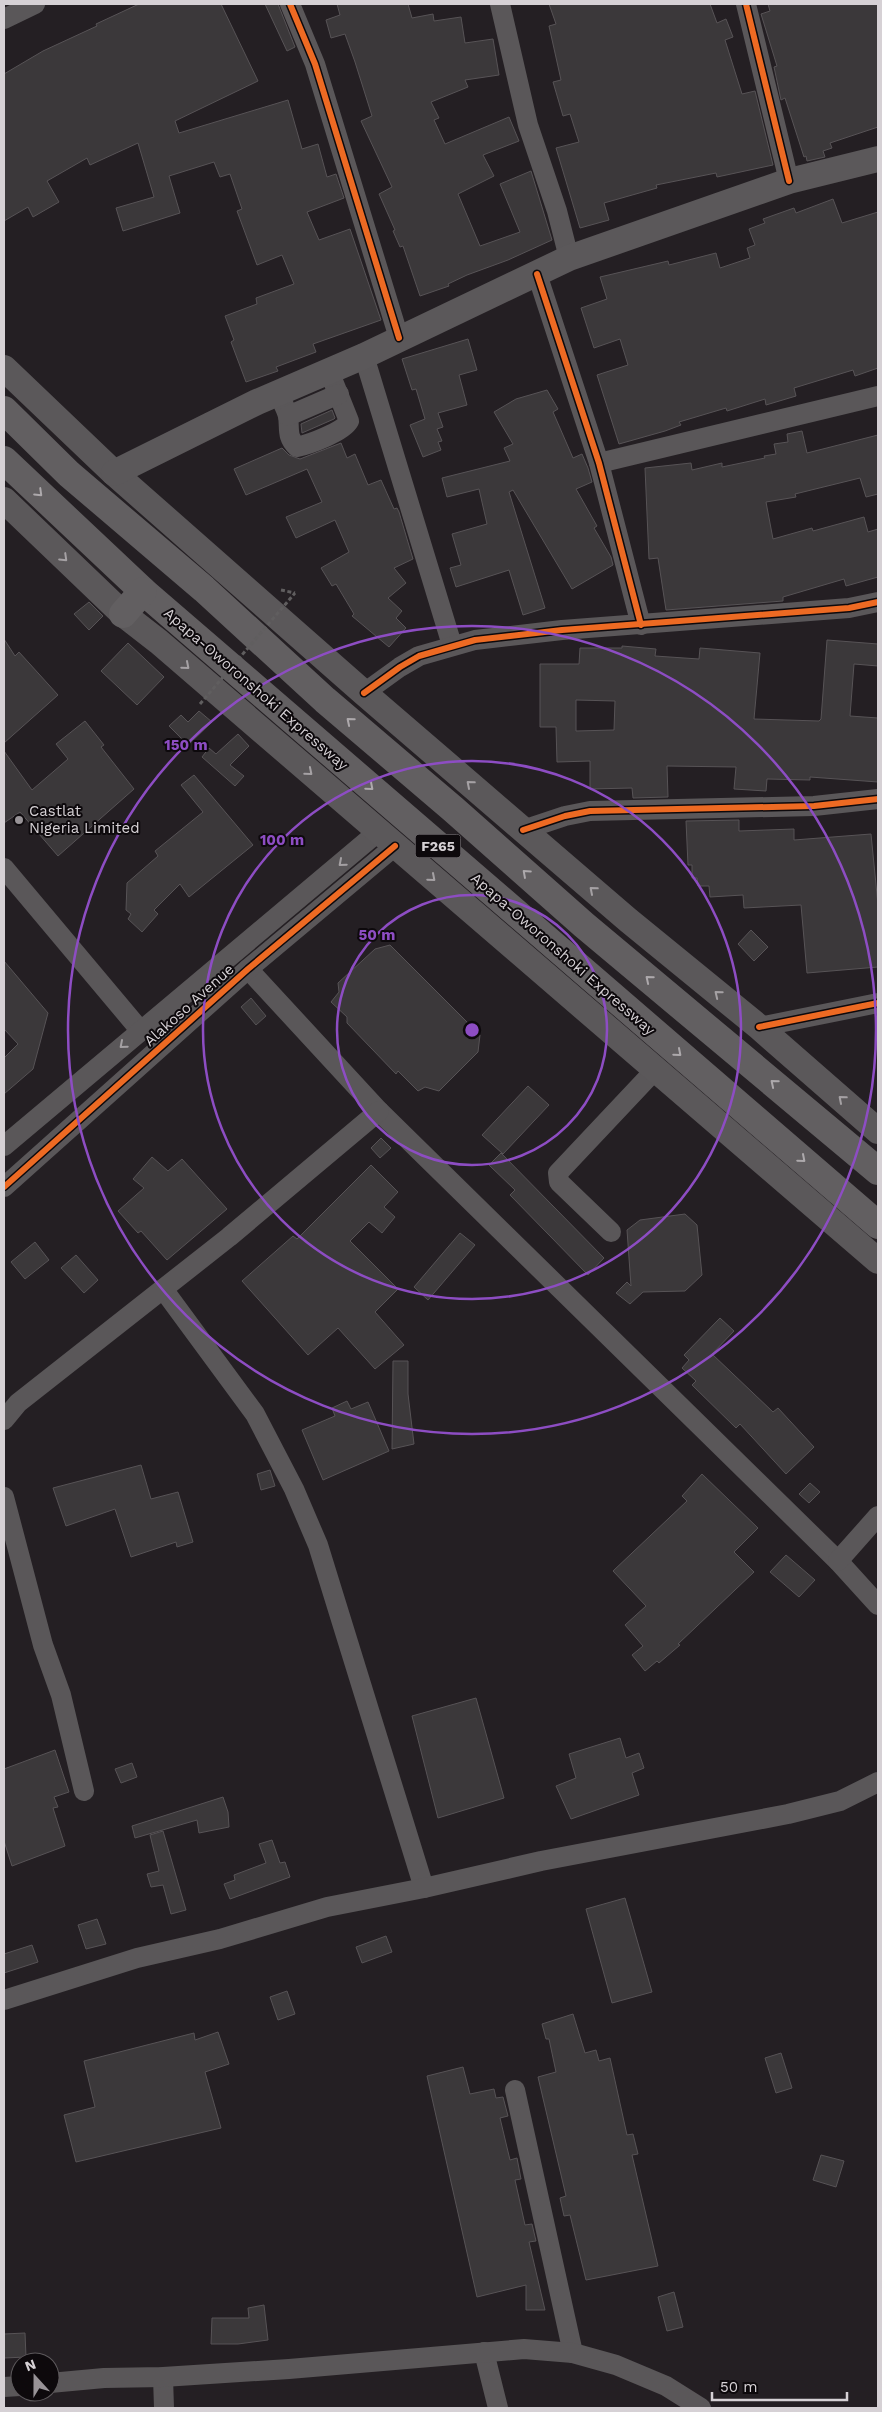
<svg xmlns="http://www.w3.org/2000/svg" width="882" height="2412" viewBox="0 0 882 2412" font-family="'Work Sans',sans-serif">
<rect width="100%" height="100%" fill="#241f23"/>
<g fill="#3b383a" stroke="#575356" fill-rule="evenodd">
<path d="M139 4H221L258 81 175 121 179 133 288 100 302 149 318 144 327 177 336 174 344 198 307 212 319 240 350 229 381 320 313 344 316 352 276 367 278 371 246 382 231 342 234 340 225 316 257 304 256 298 294 284 282 255 257 265 237 211 242 209 230 174 220 177 214 162 169 176 180 213 123 231 116 208 154 197 138 143 90 165 87 158 47 181 59 202 33 217 28 207 4 221V74L43 51 97 26 96 24Z"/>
<path d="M265 4H278L295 47 287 51Z"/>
<path d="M337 4H408L412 18 433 14 434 21 461 17 465 43 493 39 499 75 465 80 468 87 431 102 439 118 434 120 445 144 509 117 519 141 483 155 494 176 458 194 480 246 520 232 500 184 531 171 552 240 508 260 467 275 448 284 449 286 420 296 403 246 400 247 393 231 395 230 379 194 392 187 361 121 372 116 355 62 345 34 331 38 326 20 340 15Z"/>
<path d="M549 4H710L717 23 726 19 733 37 725 40 742 94 755 91 773 165 717 177 716 173 656 185 657 188 604 203 609 220 580 228 556 148 579 142 570 114 563 116 553 82 561 80 549 26 556 24Z"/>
<path d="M768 4H878V127L830 143 832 148 823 151 825 157 807 161 806 156 804 157 785 98 781 100 774 67 777 66 761 14 770 11Z"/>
<path d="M833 199 842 223 878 212V368L855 376 853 370 794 388 796 396 766 405 765 399 727 411 726 408 679 422 681 425 665 431 619 444 597 375 628 365 620 339 594 348 581 308 607 299 600 277 668 261 669 265 716 253 720 268 750 258 747 248 755 245 749 229 765 223 763 219 794 208 796 213Z"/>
<path d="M468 339 477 370 459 375 467 405 438 413 443 427 437 429 442 441 438 442 441 450 423 457 410 425 425 419 416 389 412 390 402 359Z"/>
<path d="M547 390 558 409 553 412 573 458 582 454 588 468 592 482 576 489 597 526 594 528 611 557 613 565 572 589 513 490 509 492 545 608 523 615 509 570 456 587 450 568 461 565 452 534 487 524 479 489 447 497 442 478 510 461 504 448 513 444 494 412 516 399Z"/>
<path d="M332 410 335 418 334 419 302 433 301 424Z"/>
<path d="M802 431 807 453 878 435V494L866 497 860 478 795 494 796 497 766 502 773 539 812 528 813 531 864 517 868 532 878 529V577L846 586 844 579 783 597V601L666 610 658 558 649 559 645 468 691 463 692 470 722 463V467L765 458 764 456 776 454 774 444 788 442 787 434Z"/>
<path d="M341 443 347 458 355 454 368 485 381 480 394 509 397 508 399 512 413 559 394 568 406 583 388 598 402 611 396 618 406 628 389 647 352 616 354 614 336 584 332 586 321 568 349 552 335 520 296 538 286 517 322 502 307 469 246 495 234 469 282 448 289 455 300 459Z"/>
<path d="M89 602 103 616 89 630 74 614Z"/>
<path d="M4 639 15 656 19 652 58 695 4 743Z"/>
<path d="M827 640 878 644V666L854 664 850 716 878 718V782L810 777V780L767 779 766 791 734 789 736 767 667 766 668 797 633 798 632 788 590 789V761L557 762 556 727H540V664H579L580 648H622V646L656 649 655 656 699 659 700 648 760 653 754 719 819 721 821 719ZM576 700 615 701 614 730 576 731Z"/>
<path d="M128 643 164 677 137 705 101 671Z"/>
<path d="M199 711 212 722 188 745 169 726 181 715 188 722Z"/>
<path d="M85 721 104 745 101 747 134 789 58 856 20 812 4 823V751L32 790 68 759 56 744Z"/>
<path d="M238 734 249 746 230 765 244 776 235 786 202 757 209 748 216 754Z"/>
<path d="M194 775 253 845 189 897 180 884 154 910 158 914 142 932 128 919 131 914 126 910 127 883 158 856 155 851 203 812 181 785Z"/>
<path d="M739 820V831L794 829V840L871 834 878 905V967L807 973 801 905 744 908 743 895 710 897 709 886H698L697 878H692V865H688L686 821Z"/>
<path d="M751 930 768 947 754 961 738 944Z"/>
<path d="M390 945 480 1035 478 1052 439 1091 425 1087 418 1091 398 1071 396 1074 347 1023V1017L331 1002 339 992 338 983 375 949Z"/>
<path d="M4 961 48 1013 33 1069 4 1094V1058L18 1044 4 1029Z"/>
<path d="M251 998 266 1016 256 1025 241 1007Z"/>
<path d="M528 1086 549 1105 503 1154 482 1135Z"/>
<path d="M381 1138 391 1148 380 1158 371 1148Z"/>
<path d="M501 1153 604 1258 588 1275 510 1195 515 1190 489 1165Z"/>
<path d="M152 1157 168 1171 182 1159 227 1209 167 1260 141 1231 138 1233 118 1211 144 1188 133 1179Z"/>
<path d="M371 1165 398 1192 384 1207 395 1217 382 1233 369 1222 350 1241 398 1289 375 1312 404 1345 375 1369 338 1328 308 1355 242 1281 293 1236 297 1239Z"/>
<path d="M685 1214 697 1225 702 1275 685 1291 643 1292 630 1304 616 1293 627 1282 631 1286 627 1230 640 1220Z"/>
<path d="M460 1233 475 1245 428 1300 414 1287Z"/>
<path d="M35 1242 49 1260 25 1279 11 1262Z"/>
<path d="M76 1255 98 1280 84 1293 61 1268Z"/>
<path d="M720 1318 734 1331 712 1354 773 1412 778 1408 814 1447 786 1474 740 1424 736 1428 692 1385 696 1381 682 1368 689 1360 684 1355Z"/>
<path d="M393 1361H408V1394L414 1444 392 1449Z"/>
<path d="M347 1401 351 1409 368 1402 389 1451 323 1480 302 1430 335 1416 332 1408Z"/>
<path d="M141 1465 151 1499 178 1492 193 1542 177 1547 176 1542 131 1557 115 1509 66 1526 53 1488Z"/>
<path d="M270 1470 275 1486 261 1490 257 1474Z"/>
<path d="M702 1474 758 1528 734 1552 754 1572 678 1644 680 1645 659 1663 657 1661 645 1671 632 1655 643 1646 625 1625 646 1606 613 1571 687 1501 682 1496Z"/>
<path d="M810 1483 820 1492 809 1503 799 1494Z"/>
<path d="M786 1555 815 1580 799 1597 770 1572Z"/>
<path d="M476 1698 504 1798 438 1818 412 1716Z"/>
<path d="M620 1738 626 1758 639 1753 644 1768 632 1773 639 1795 571 1819 556 1786 576 1778 569 1754Z"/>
<path d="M55 1750 69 1792 54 1797 58 1807 53 1808 65 1846 12 1866 4 1841V1769Z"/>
<path d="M132 1763 137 1777 121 1783 115 1769Z"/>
<path d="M223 1797 228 1812 229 1827 199 1833 197 1820 135 1838 132 1826Z"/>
<path d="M163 1831 186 1910 171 1914 163 1885 151 1887 147 1874 159 1871 150 1835Z"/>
<path d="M272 1840 280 1863 285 1862 290 1877 230 1899 224 1884 235 1880 234 1875 266 1863 259 1844Z"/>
<path d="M625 1898 652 1992 612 2003 586 1909Z"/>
<path d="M97 1919 106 1944 86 1949 78 1925Z"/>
<path d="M386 1936 392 1952 362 1963 356 1947Z"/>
<path d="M32 1945 38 1962 4 1973V1954Z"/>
<path d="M287 1991 295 2014 278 2020 270 1997Z"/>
<path d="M573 2014 585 2053 596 2050 599 2061 610 2058 627 2135 633 2134 638 2154 632 2155 658 2266 586 2280 570 2215 564 2216 560 2198 566 2196 538 2077 556 2072 549 2039H546L542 2024Z"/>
<path d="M218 2032 229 2064 205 2072 221 2128 76 2162 64 2115 95 2107 84 2061 194 2033 195 2040Z"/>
<path d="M781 2053 792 2088 776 2093 765 2058Z"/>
<path d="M463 2067 470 2094 494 2089 496 2098 503 2097 508 2116 500 2118 510 2160 517 2158 521 2179 515 2180 525 2225 532 2224 536 2241 529 2242 545 2310H526V2285L477 2297 427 2076Z"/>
<path d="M821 2155 844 2161 836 2187 813 2180Z"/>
<path d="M674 2292 683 2327 667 2331 658 2297Z"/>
<path d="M264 2305 268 2340 238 2344H211L212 2318H249L248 2308Z"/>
<path d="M25 2333 26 2357 4 2358V2334Z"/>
</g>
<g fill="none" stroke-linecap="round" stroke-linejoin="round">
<path stroke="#605e5f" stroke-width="3" stroke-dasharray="4 2.5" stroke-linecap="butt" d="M281 590 295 593"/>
<g stroke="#5a5759" stroke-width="20">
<path d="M290 4 315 64 399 338"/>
<path d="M500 4 528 125 557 211 569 258"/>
<path d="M746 4 789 181"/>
<path d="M4 19 35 4"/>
<path d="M537 274 599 463 641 625"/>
<path d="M364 356 452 645"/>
<path d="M278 393C281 400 286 408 288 416 290 428 286 437 297 447 310 444 343 432 349 421L329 371"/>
<path d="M288 416 339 394"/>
<path d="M599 463 878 396"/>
<path d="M364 693 400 667 419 656 475 640 562 630 849 608 878 602"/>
<path d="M523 830 565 816 590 811 814 806 878 799"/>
<path d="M4 868 140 1030"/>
<path d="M248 969 379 1111 838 1561 878 1605"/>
<path d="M759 1027 878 1003"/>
<path d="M4 1146 379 831"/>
<path d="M4 1187 248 969 395 846"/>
<path d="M611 1232 559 1182 558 1173 655 1070"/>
<path d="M163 1289 255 1414 294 1489 318 1545 424 1888"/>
<path d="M4 1420 18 1403 229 1237 379 1111"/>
<path d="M4 1497 43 1645 61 1695 84 1791"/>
<path d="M838 1561 878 1516"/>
<path d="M4 2000 137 1958 220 1939 327 1907 424 1888 541 1861 788 1814 840 1801 878 1782"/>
<path d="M515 2090 573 2353"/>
<path d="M484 2352 498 2408"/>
<path d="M163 2377 164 2408"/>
<path d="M50 2383 104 2378 163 2377 289 2369 524 2349 573 2353 616 2365 666 2386 701 2408"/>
<path d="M4 2387 20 2386"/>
</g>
<g stroke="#5b585a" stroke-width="26">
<path d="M4 368 114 473 364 693 628 920 759 1027 878 1131"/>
<path d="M114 473 257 402 364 356 569 258 789 181 878 159"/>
<path d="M4 500 123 614 159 642 878 1261"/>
</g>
<g stroke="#625f61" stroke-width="28">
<path d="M4 410 69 474 204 589 325 700 453 809 584 925 878 1171"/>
<path d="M4 460 143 591 878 1225"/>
<path d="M123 614 143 591"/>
</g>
<path stroke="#605e5f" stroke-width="3" stroke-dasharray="4 2.5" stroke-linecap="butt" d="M200 704 295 593"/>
<g stroke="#0d090c" stroke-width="9">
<g id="cycleway">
<path d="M290 4 315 64 399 338"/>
<path d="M746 4 789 181"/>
<path d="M537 274 599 463 641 625"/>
<path d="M364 693 400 667 419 656 475 640 562 630 849 608 878 602"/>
<path d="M523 830 565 816 590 811 814 806 878 799"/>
<path d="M759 1027 878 1003"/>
<path d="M4 1187 248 969 395 846"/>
</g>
</g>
<use href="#cycleway" stroke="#ed6a23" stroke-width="6"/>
</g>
<defs><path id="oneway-chevron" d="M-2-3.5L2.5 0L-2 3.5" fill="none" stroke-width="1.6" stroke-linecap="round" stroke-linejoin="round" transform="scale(1.25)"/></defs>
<g stroke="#ada9ac">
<use href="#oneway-chevron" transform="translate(39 493) rotate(44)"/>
<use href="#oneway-chevron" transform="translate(350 721) rotate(-140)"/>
<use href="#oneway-chevron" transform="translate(370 787) rotate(41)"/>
<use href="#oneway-chevron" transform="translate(526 873) rotate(-138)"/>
<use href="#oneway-chevron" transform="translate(649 979) rotate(-140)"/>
<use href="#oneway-chevron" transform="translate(678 1053) rotate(41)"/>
<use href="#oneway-chevron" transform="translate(774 1083) rotate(-140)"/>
<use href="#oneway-chevron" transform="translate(802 1159) rotate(41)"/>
</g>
<g stroke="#a5a1a4">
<use href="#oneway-chevron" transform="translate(64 558) rotate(44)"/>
<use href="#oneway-chevron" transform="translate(186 666) rotate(41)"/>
<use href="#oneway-chevron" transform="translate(309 772) rotate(40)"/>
<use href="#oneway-chevron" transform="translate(470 784) rotate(-139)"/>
<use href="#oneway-chevron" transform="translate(432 878) rotate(41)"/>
<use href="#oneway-chevron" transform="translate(593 890) rotate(-139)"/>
<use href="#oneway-chevron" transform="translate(718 994) rotate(-141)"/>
<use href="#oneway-chevron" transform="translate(842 1099) rotate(-139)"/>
</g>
<g stroke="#a4a0a3">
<use href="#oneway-chevron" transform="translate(342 863) rotate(139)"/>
<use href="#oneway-chevron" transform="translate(123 1045) rotate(139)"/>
</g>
<g fill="none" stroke="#8d4dc3" stroke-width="2.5">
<circle cx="472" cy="1030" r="135"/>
<circle cx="472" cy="1030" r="269"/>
<circle cx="472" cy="1030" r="404"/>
</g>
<circle fill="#989397" stroke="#0d090c" stroke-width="2" cx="19" cy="820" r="5"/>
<g text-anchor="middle" stroke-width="4" stroke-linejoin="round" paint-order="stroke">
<rect fill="#0d090c" stroke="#9a9599" stroke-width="1" x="415.5" y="834.5" width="45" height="23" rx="4"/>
<g font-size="14" font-weight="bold" fill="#d6d1d5">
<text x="438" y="851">F265</text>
</g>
<g font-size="15" fill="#d6d1d5" stroke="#0d090c">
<text transform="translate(256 689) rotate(41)" y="5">Apapa-Oworonshoki Expressway</text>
<text transform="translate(563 954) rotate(41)" y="5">Apapa-Oworonshoki Expressway</text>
<text transform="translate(189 1005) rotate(-42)" y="5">Alakoso Avenue</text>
</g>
<g font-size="15" fill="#d6d1d5" stroke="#0d090c" text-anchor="start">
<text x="29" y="816">Castlat<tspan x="29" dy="17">Nigeria Limited</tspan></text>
</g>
</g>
<circle cx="472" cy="1030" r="8" fill="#8d4dc3" stroke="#0d090c" stroke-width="2.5"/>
<g font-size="15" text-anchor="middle" font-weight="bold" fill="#8d4dc3" stroke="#0d090c" stroke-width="4" stroke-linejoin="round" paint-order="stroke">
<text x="186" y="750">150 m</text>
<text x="282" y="845">100 m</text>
<text x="377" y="940">50 m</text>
</g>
<rect width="882" height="2412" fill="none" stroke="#d6d1d5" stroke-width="10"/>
<g transform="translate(35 2377) rotate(339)"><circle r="24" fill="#0d090c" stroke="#5d595c"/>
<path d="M0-4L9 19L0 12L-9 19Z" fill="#989397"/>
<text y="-8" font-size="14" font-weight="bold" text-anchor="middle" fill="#d6d1d5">N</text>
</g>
<path d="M712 2392v8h135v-8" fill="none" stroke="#d6d1d5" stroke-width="2.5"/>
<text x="720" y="2392" font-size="15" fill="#d6d1d5" stroke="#0d090c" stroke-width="4" paint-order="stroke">50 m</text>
</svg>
